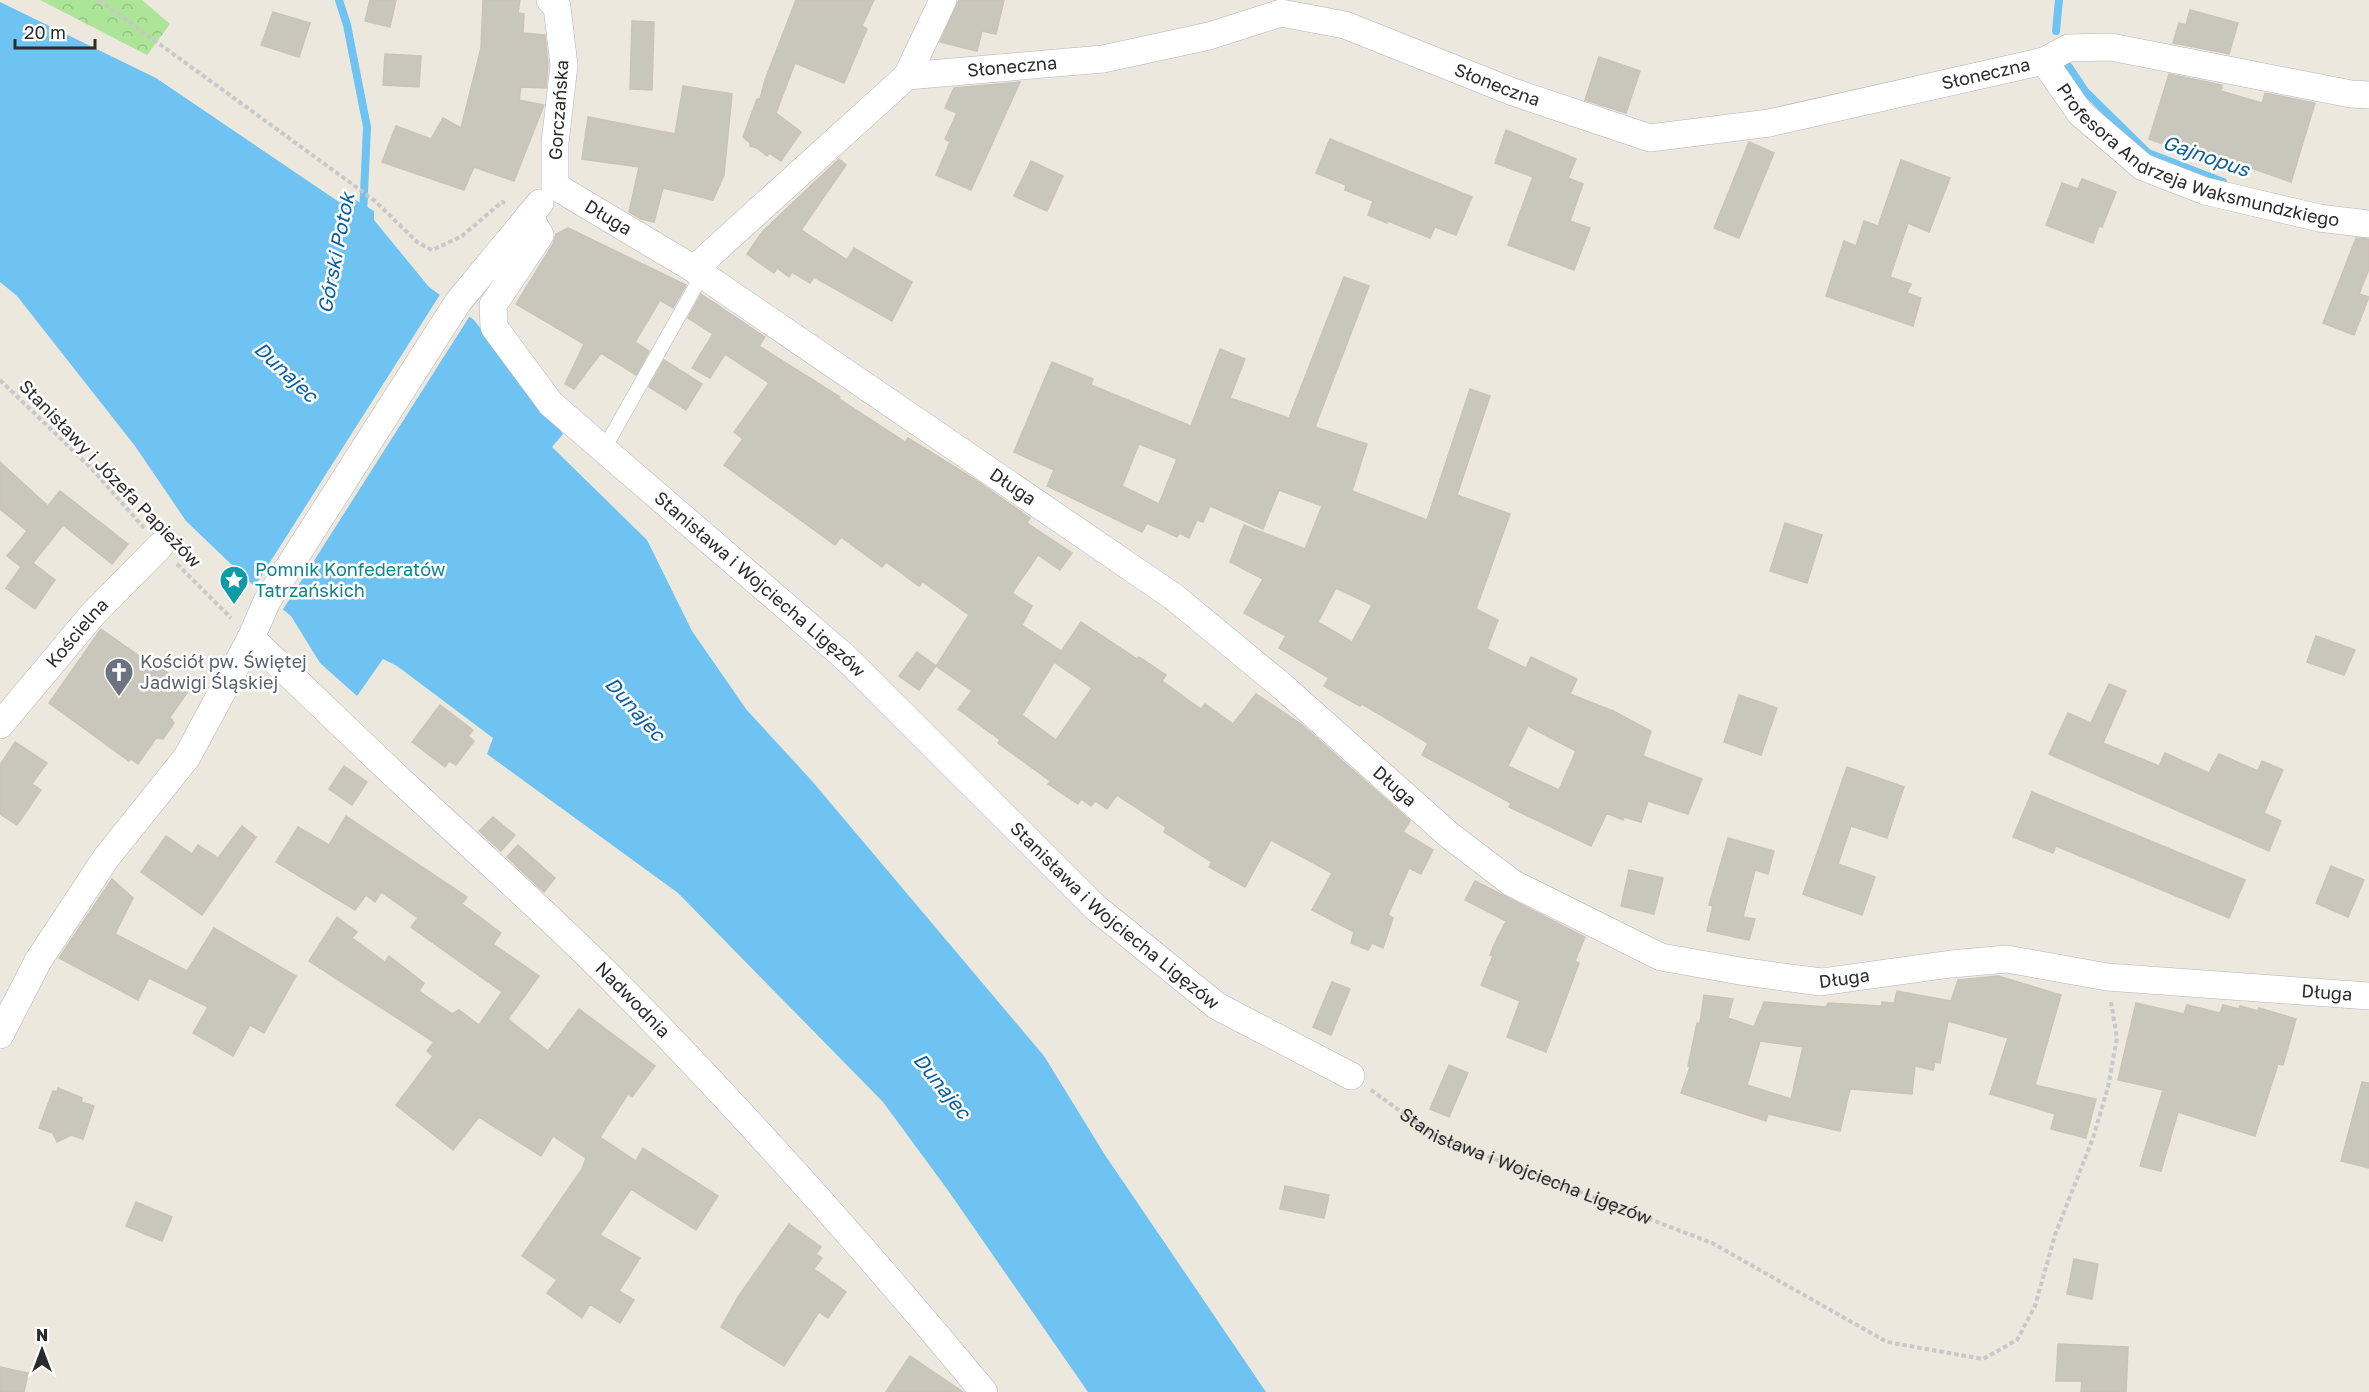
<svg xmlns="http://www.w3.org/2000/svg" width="2369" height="1392" viewBox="0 0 2369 1392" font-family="'Golos Text',sans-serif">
<defs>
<pattern id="forest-crowns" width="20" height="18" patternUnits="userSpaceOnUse" patternTransform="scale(1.5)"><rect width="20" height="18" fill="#ace598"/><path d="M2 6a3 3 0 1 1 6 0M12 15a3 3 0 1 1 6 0" fill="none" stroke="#94c583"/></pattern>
</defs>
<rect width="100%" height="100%" fill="#ede8dd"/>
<path fill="url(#forest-crowns)" d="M40 0H142L170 24 147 55Z"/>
<path fill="#6ec3f2" d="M0 2 156 78 339 202 354 199 374 211V220L429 287 474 320 563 434 552 447 647 540 692 631 746 709 812 781 1044 1056 1105 1155 1266 1392H1088L947 1189 883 1102 678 893 487 754 493 738 397 666 383 659 357 696 320 663 291 616 254 586 186 521 135 446 17 296 0 282Z"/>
<path fill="#ede8dd" d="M441 293 471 314 282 611 253 589Z"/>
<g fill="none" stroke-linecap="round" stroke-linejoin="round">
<g stroke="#6ec3f2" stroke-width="8">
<path d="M339 0 347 25 367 127 363 215"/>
<path d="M2056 31 2059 0"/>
<path d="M2069 67 2085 91 2148 153 2223 182"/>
</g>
</g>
<g fill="#c9c6bb" stroke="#c9c4b6" stroke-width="1.5" fill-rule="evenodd">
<path d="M370 0H396L390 27 365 21Z"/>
<path d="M483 0H520L518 13 524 14 523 33 545 35 548 65 546 88 521 87 519 100 544 105 514 181 474 167 464 190 382 162 396 126 431 139 443 118 461 128 481 48Z"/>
<path d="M796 0H874L862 26 867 29 844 83 795 63 776 113 801 132 781 161 769 153 767 156 757 148 750 146V143L743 137 757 99H760L765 80Z"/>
<path d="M959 0H1004L996 34 982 31 977 51 940 42Z"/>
<path d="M2190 10 2238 23 2229 54 2173 43 2179 23 2186 25Z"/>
<path d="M273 12 310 23 299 57 261 45Z"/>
<path d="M632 21 654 22 652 90 630 89Z"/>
<path d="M385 54 421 56 419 87 383 85Z"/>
<path d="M1599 57 1640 71 1626 113 1585 100Z"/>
<path d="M2169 74 2222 85 2221 91 2262 103 2265 93 2315 103 2291 182 2200 150 2198 156 2149 139Z"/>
<path d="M1020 82 971 190 936 175 950 142 945 139 957 113 945 108 954 88Z"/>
<path d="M683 86 732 94 724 175 713 200 663 188 654 222 641 219 629 212 639 167 582 159 588 117 675 134Z"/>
<path d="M1506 130 1576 159 1568 178 1583 184 1570 221 1590 228 1574 270 1508 245 1533 177 1495 163Z"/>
<path d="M1330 139 1472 197 1456 235 1435 227 1430 238 1388 221 1387 223 1368 215 1373 201 1345 190 1346 185 1316 173Z"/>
<path d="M1749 142 1774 153 1739 238 1714 228Z"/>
<path d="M839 159 846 165 801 230 847 260 854 248 912 282 892 321 814 277 810 283 792 272 789 277 777 268 774 273 747 254 762 232Z"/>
<path d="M1901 160 1950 178 1929 232 1908 223 1890 277 1911 284 1907 293 1921 298 1913 326 1826 296 1844 241 1856 246 1864 221 1878 226Z"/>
<path d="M1031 161 1063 176 1047 211 1014 196Z"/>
<path d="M2082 179 2116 192 2102 227 2099 226 2093 243 2046 225 2062 183 2078 189Z"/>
<path d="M568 228 686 285 673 308 660 300 635 342 649 351 636 375 601 353 574 389 565 384 584 344 516 304 553 244 556 234Z"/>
<path d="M2356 238 2369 239V269L2359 294 2369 297 2354 335 2323 323Z"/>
<path d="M1344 277 1369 286 1315 427 1367 444 1352 491 1427 520 1470 389 1490 396 1457 495 1510 514 1476 609 1498 620 1487 649 1526 668 1531 657 1577 679 1570 694 1613 711 1651 731 1643 756 1702 779 1688 814 1648 801 1641 822 1624 817 1623 820 1607 813 1591 846 1509 807 1511 803 1422 755 1428 743 1362 704 1360 706 1324 686 1329 678 1279 648 1286 636 1244 613 1263 579 1230 562 1244 525 1305 549 1322 506 1279 490 1263 529 1210 506 1203 522 1197 520 1189 538 1179 533 1177 537 1147 523 1142 532 1047 486 1054 470 1014 452 1052 362 1093 379 1091 385 1191 426 1220 349 1245 359 1230 398 1289 418ZM1139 444 1177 459 1159 504 1122 486ZM1336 588 1372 605 1352 642 1318 622ZM1528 726 1576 751 1559 790 1508 766Z"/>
<path d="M701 294 765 337 759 346 840 397 839 399 905 442 908 438 974 479 1030 518 1027 523 1072 553 1060 570 1038 555 1012 593 1032 606 1022 625 1061 651 1022 715 1056 740 1092 688 1054 662 1081 622 1137 659 1139 657 1166 675 1162 681 1201 709 1205 704 1233 724 1256 694 1301 724 1410 821 1403 832 1433 850 1421 874 1409 868 1388 915 1393 918 1383 948 1372 943 1368 950 1351 943 1354 932 1312 910 1332 873 1271 840 1245 887 1209 867 1212 862 1164 832 1166 827 1117 795 1107 809 1095 801 1091 806 1081 799 1078 804 1048 784 1050 781 998 743 1000 740 958 709 972 691 936 666 969 615 923 582 919 586 886 562 882 567 841 537 835 545 724 465 743 439 734 432 769 383 725 354 710 378 692 368 713 334 688 318Z"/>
<path d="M664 360 702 384 686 410 649 387Z"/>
<path d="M0 462 48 506 60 491 128 544 112 564 63 525 33 563 55 580 35 609 6 588 21 567 7 556 27 531 0 509Z"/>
<path d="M1785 523 1822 535 1807 583 1770 571Z"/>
<path d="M101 629 145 660 147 658 168 673 167 676 189 690 170 717 174 723 163 739 156 738 138 764 131 759 129 761 49 703Z"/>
<path d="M2316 636 2355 650 2344 675 2307 662Z"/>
<path d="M917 652 936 666 919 690 899 676Z"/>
<path d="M2109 684 2126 691 2103 743 2159 766 2165 753 2209 773 2219 754 2258 771 2262 761 2283 770 2264 813 2281 821 2269 851 2049 754 2068 713 2091 723Z"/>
<path d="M1739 695 1777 708 1761 755 1724 742Z"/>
<path d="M440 705 473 730 468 736 474 741 456 765 449 761 445 767 412 742Z"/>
<path d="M15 742 47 763 32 784 41 790 17 825 0 814V765Z"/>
<path d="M344 766 367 782 352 805 329 789Z"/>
<path d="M1847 767 1904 787 1887 838 1851 826 1838 864 1875 877 1862 915 1803 894Z"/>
<path d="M2032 792 2245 880 2229 918 2056 846 2053 853 2013 837Z"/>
<path d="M346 816 467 897 462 904 501 933 493 944 539 976 508 1019 548 1051 579 1009 655 1066 632 1097 628 1094 600 1137 636 1161 643 1148 718 1196 696 1230 631 1189 600 1235 640 1258 619 1291 634 1300 620 1323 590 1304 582 1318 547 1293 557 1280 522 1256 582 1169 586 1158 553 1136 541 1156 479 1117 453 1150 396 1105 433 1056 427 1051 434 1042 309 961 337 917 357 932 352 938 385 962 389 956 424 983 419 991 452 1014 459 1010 479 1025 502 992 411 927 418 918 381 892 375 902 366 895 355 910 276 862 298 827 329 845Z"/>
<path d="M493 817 515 835 501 851 479 831Z"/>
<path d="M242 826 256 837 202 915 141 872 166 836 192 854 198 845 218 858Z"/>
<path d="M1728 838 1774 851 1768 874 1755 870 1743 917 1755 919 1749 940 1707 931 1713 906 1709 905Z"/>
<path d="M518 845 555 878 544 892 507 857Z"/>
<path d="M2331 866 2364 880 2348 917 2316 903Z"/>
<path d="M1629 870 1663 878 1654 914 1621 906Z"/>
<path d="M112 879 133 898 115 934 187 971 214 928 296 976 264 1033 250 1025 233 1056 193 1033 208 1007 149 978 138 1000 59 958Z"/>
<path d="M1475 881 1585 937 1575 961 1579 963 1546 1052 1507 1037 1520 1001 1481 985 1493 956 1490 955 1494 945 1506 921 1465 900Z"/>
<path d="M1998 976 2061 995 2035 1085 2096 1099 2086 1138 2051 1129 2055 1114 1990 1094 2008 1038 1948 1021 1940 1063 1935 1062 1933 1070 1915 1066 1912 1094 1850 1089 1840 1131 1768 1114 1766 1121 1681 1093 1690 1067 1688 1066 1697 1023H1700L1704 995 1733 999 1728 1018 1754 1027 1764 1002 1826 1007 1828 1003 1882 1006V1002L1894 1003 1897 991 1951 1001 1958 980ZM1760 1041 1803 1047 1791 1099 1747 1085Z"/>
<path d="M1332 982 1350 989 1331 1035 1313 1027Z"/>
<path d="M2136 1003 2184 1014 2187 1005 2220 1013 2223 1005 2239 1009 2240 1006 2258 1011 2259 1008 2296 1019 2283 1065 2278 1064 2255 1136 2178 1112 2161 1171 2140 1166 2163 1090 2118 1080Z"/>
<path d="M1449 1065 1468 1073 1449 1117 1430 1109Z"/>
<path d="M2362 1082 2369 1083V1168L2341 1161Z"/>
<path d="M58 1088 82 1098 81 1102 94 1106 83 1139 71 1135 57 1142 53 1133 39 1128 53 1091 57 1092Z"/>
<path d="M1285 1186 1329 1195 1324 1218 1280 1209Z"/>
<path d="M136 1202 172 1217 162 1241 126 1226Z"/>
<path d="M789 1224 821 1247 816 1254 822 1258 814 1269 846 1292 828 1318 819 1312 784 1366 721 1327 738 1297Z"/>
<path d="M2074 1259 2098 1264 2092 1299 2067 1294Z"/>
<path d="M2058 1344 2128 1347 2126 1392H2081L2082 1381H2056Z"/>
<path d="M910 1356 963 1392H886Z"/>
<path d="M0 1367 28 1373 24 1392H0Z"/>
</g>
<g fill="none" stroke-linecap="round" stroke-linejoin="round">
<g stroke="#b1b2bf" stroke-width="15">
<path id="service" d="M604 449 702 275"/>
</g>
<g stroke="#b1b2bf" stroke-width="28">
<g id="minor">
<path d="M550 0 557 7 564 65 555 143V186"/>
<path id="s2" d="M2044 61 2080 113 2143 167 2205 191 2319 218 2369 224"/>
<path d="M907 76 943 0"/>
<path id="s3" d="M555 186 694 269 1174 597 1283 687 1449 835 1512 883 1661 957 1746 972 1821 982 1951 964 2007 959 2107 977 2369 996"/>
<path id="s4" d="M529 216 540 235 493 305 494 327 551 404 847 659 1096 908 1217 1006 1351 1076"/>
<path id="s5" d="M694 269 907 76 1103 59 1209 36 1281 13 1345 25 1513 92 1650 138 1769 123 2044 61 2068 48 2111 47 2351 94 2369 95"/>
<path id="s6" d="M251 638C301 685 350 733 400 780 474 849 549 915 620 987 747 1116 868 1252 984 1392"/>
<path id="s7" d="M0 725 92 615 160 546"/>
<path d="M0 1035 38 961 106 858 187 757 251 638 267 601 458 302 540 203"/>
</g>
</g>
<g stroke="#c8c8c8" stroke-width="4" stroke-dasharray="4.5 3" stroke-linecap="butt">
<path d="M99 0 348 181 375 201 417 242 432 250 462 236 502 202 505 203"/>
<path d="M0 380 92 469 144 528"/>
<path d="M177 564 231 618"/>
<path id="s1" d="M1371 1090 1435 1136 1712 1243 1887 1342 1983 1359 2017 1340 2035 1306 2055 1235 2093 1138 2108 1087 2117 1038 2111 1002"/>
</g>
<use href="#service" stroke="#fff" stroke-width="14"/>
<use href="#minor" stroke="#fff" stroke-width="27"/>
</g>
<defs>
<g id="sight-pin" transform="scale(1.5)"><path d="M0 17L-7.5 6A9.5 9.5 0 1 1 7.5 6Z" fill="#0f9aa8" stroke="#fff"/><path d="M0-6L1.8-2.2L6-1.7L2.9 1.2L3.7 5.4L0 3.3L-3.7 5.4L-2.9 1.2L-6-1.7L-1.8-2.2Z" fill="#fff"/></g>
<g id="church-pin" transform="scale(1.5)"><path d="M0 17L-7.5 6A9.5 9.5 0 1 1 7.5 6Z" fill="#6b7280" stroke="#fff"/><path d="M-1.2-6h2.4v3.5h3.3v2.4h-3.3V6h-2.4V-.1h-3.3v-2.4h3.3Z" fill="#fff"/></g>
</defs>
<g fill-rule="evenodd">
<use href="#sight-pin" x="234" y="580"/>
<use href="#church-pin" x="119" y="672"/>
</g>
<g text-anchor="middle" stroke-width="5" stroke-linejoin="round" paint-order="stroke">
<g font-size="18" fill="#2b2b2b" stroke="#fff">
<text dy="6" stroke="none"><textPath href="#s5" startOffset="393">Słoneczna</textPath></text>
<text dy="6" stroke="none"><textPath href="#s5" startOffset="1401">Słoneczna</textPath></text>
<text dy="6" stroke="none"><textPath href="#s5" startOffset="897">Słoneczna</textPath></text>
<text transform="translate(559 110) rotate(-86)" y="6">Gorczańska</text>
<text dy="6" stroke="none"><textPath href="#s2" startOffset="190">Profesora Andrzeja Waksmundzkiego</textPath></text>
<text dy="6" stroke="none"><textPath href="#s3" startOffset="62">Długa</textPath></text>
<text transform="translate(110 474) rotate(46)" y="6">Stanisławy i Józefa Papieżów</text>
<text dy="6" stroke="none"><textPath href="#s3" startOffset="548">Długa</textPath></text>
<text dy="6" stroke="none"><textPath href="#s4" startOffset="500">Stanisława i Wojciecha Ligęzów</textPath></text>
<text dy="6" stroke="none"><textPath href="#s7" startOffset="120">Kościelna</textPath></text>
<text dy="6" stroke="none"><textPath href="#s3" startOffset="1034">Długa</textPath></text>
<text dy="6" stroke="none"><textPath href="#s4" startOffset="986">Stanisława i Wojciecha Ligęzów</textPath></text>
<text dy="6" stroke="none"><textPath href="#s3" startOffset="1538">Długa</textPath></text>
<text dy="6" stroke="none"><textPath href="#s3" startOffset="2024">Długa</textPath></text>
<text dy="6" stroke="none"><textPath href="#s6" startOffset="526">Nadwodnia</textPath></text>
<text dy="6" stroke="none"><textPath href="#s1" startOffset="174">Stanisława i Wojciecha Ligęzów</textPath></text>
</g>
<g font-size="18" fill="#0d838f" stroke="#fff" text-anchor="start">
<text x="255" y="576">Pomnik Konfederatów<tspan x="255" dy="21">Tatrzańskich</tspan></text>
</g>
<g font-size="18" fill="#5b616d" stroke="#fff" text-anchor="start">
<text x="140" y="668">Kościół pw. Świętej<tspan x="140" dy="21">Jadwigi Śląskiej</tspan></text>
</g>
<g font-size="20" font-style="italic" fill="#0a5fa0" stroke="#fff">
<text transform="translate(2206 156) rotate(19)" y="7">Gajnopus</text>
<text transform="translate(336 253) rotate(-79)" y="7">Górski Potok</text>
<text transform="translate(286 372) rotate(43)" y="7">Dunajec</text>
<text transform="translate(635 709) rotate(48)" y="7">Dunajec</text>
<text transform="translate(942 1086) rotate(51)" y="7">Dunajec</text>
</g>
</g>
<g transform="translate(42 1350)" stroke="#ffffff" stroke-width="4.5" paint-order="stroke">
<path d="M0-4.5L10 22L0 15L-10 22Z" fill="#2b2b2b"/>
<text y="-9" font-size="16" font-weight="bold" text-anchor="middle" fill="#2b2b2b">N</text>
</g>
<path d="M15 39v9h80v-9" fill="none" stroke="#2b2b2b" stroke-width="3"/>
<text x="24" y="39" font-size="18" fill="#2b2b2b" stroke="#ffffff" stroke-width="4.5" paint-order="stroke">20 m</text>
</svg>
